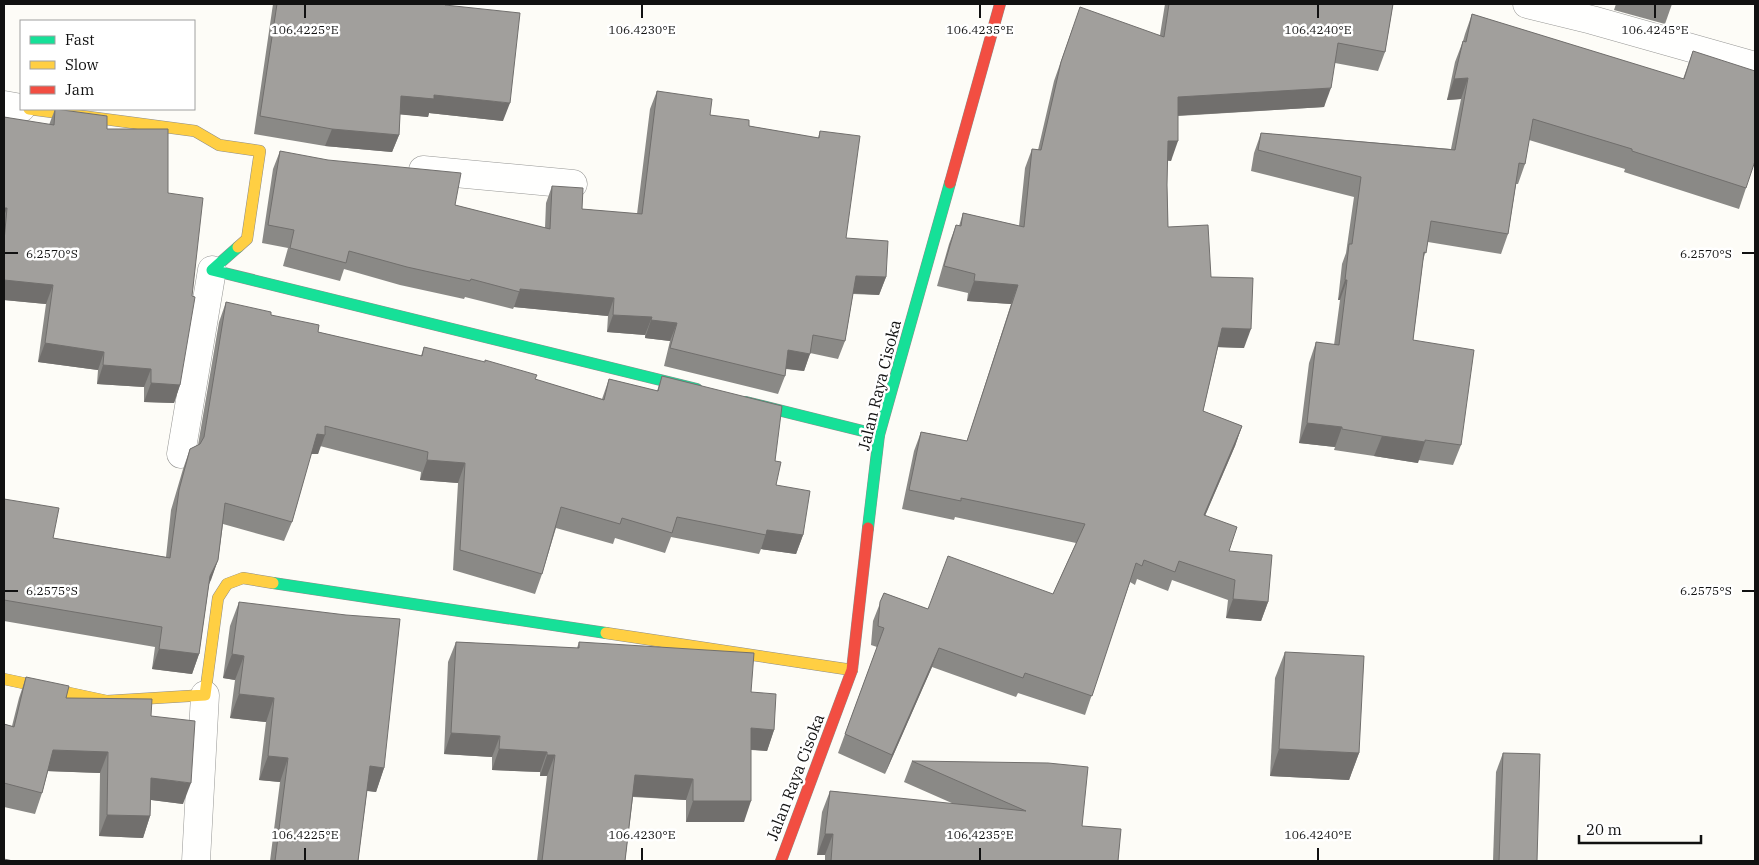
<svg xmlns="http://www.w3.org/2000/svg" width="1759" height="865" viewBox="0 0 1759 865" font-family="'IBM Plex Serif',serif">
<rect width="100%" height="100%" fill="#fdfcf7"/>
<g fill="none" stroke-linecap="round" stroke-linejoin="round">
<g stroke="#979795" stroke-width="29">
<g id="street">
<path d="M1527 4 1592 20 1755 66"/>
<path d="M4 105 21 108"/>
<path d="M423 170 573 184"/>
<path d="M181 454 212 270"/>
<path d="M196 861 205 695"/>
</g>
</g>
<g stroke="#8e8d8b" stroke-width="12">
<g id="fast">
<path d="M238 247 212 270 697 389"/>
<path d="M746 402 879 435"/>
<path d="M868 528 879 435 950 183"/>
<path d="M273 583 606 633"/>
</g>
</g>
<g stroke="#8e8d8b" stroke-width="12">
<g id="slow">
<path d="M29 109 195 131 219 145 260 151 247 239 238 247"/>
<path d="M606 633 852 670"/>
<path d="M4 679 107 701 205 695 218 598 227 584 243 578 273 583"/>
</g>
</g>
<g stroke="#8e8d8b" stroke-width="12">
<g id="jam">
<path d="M950 183 1000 4"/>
<path d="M781 861 852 670 868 528"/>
</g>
</g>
<use href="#street" stroke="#fffffe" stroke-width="28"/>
<use href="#fast" stroke="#16e098" stroke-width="11"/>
<use href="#slow" stroke="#ffcf43" stroke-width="11"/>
<use href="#jam" stroke="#f24e42" stroke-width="11"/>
</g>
<g fill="#8a8986">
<path d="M273 4H445V5L503 121 429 113 428 117 400 114 399 135 392 152 325 146 254 134Z"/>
<path d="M1165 4H1393L1385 52 1378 71 1335 63 1324 107 1178 116 1171 161 1167 160V185L1168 227 1211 277 1244 348 1218 347 1203 411 1242 426 1235 446 1205 516 1229 551 1268 602 1261 621 1226 618 1228 600 1172 580 1168 591 1137 579 1135 585 1130 582 1085 715 1018 693 1016 697 932 667 885 774 838 753 877 647 871 645 873 621 884 593 928 609 1053 594 1076 543 955 517 954 520 902 509 914 451 921 432 967 441 1011 304 967 301 968 293 937 286 949 244 956 225 959 226 963 213 1019 226 1025 168 1032 149 1038 150 1054 81 1073 27 1160 35Z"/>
<path d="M1616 4H1672L1665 24 1614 10Z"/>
<path d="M1472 14 1683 79 1693 51 1746 188 1739 209 1624 172 1625 169 1529 140 1525 164 1518 184H1516L1508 234 1501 254 1428 242 1423 261 1413 340 1461 445 1453 465 1418 460V463L1374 456 1334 450 1335 447 1299 443 1309 363 1316 342 1334 345 1340 300H1338L1342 264 1346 253 1354 197 1251 171 1254 153 1261 133 1451 149 1461 99 1447 100 1455 62 1463 41 1465 34Z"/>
<path d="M657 91 710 115 749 126 818 138 820 131 846 238 886 277 879 295 853 294 845 341 838 359 810 353 804 371 786 369 785 376 778 394 664 366 670 341 645 338V335L607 332 608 316 514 307 513 309 465 297 464 299 400 285 344 269 340 281 283 266 288 248 262 243 273 169 280 151 455 205 545 228 546 203 552 186 582 209 637 214 650 109Z"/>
<path d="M55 109 107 129 168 193 180 385 174 403 144 402V387L97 384 98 370 38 362 46 304 4 300V117L49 125Z"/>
<path d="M226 302 271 315 318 332 421 356 424 347 602 399 609 379 657 391 662 376 775 461 776 485 803 535 796 554 761 549 759 554 671 537 665 553 615 538 613 544 556 528 542 574 535 594 453 570 458 483 420 480 421 472 320 446 318 454H311L292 522 284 541 223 524 218 560 209 584 199 654 192 674 152 669 155 647 4 621V499L53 538 166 557 171 510 183 469 190 449 198 445 219 322Z"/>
<path d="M239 602 384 768 376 792 367 791 358 861H270L280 782 259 780 266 722 230 718 235 680 223 678 230 626Z"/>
<path d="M456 642 577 648 579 642 751 692 774 730 767 751 751 750 744 822H686V800L633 797 625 861H537L547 776H540V772L492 770V757L444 754 448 662Z"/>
<path d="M1285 652 1359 753 1349 780 1270 776 1275 678Z"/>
<path d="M26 677 66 698 151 716 183 804 151 800 150 816 143 838 99 836 100 773 48 771 42 793 35 814 4 807V724L12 726 19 698Z"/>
<path d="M1503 753 1537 861H1493L1496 772Z"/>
<path d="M912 761 1082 826 1118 861H825V855H817L822 812 830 791 954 804 904 782Z"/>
</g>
<g fill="#716f6d">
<path d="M1468 78 1461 99 1447 100 1454 79Z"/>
<path d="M1331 88 1324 107 1171 116 1178 97Z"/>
<path d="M434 95 510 103 503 121 429 113 428 117 395 114 401 96Z"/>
<path d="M332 129 399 135 392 152 325 146Z"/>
<path d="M1168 141H1178L1171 161 1161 160Z"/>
<path d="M4 208H7L4 216Z"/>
<path d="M856 276 886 277 879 295 850 293Z"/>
<path d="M4 280 53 285 46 304 4 300Z"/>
<path d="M1345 280H1347L1340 300H1338Z"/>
<path d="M974 281 1018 285 1011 304 967 301Z"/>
<path d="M520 289 614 298 608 316 514 307Z"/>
<path d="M613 315 652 317 645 335 607 332Z"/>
<path d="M651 320 677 323 670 341 645 338Z"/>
<path d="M1222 328 1251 329 1244 348 1215 347Z"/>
<path d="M45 343 104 352 98 370 38 362Z"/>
<path d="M788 350 810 354 804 371 782 368Z"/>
<path d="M103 365 151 369 144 387 97 384Z"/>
<path d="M151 383 180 385 174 403 144 402Z"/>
<path d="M1307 423 1342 427 1335 447 1299 443Z"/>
<path d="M1242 426 1235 446 1197 534 1204 515Z"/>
<path d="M317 434 325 435 318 454H310Z"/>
<path d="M1382 436 1425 442 1418 463 1374 456Z"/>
<path d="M427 460 465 463 458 483 420 480Z"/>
<path d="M767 530 803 535 796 554 761 549Z"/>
<path d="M218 560 211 580 203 596 210 576Z"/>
<path d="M1233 599 1268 602 1261 621 1226 618Z"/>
<path d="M939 648 932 667 885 774 892 755Z"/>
<path d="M159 649 199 654 192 674 152 669Z"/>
<path d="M232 654 244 656 235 680 223 678Z"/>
<path d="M239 694 274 698 266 722 230 718Z"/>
<path d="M751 728 774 730 767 751 744 749Z"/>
<path d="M451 733 500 736 492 757 444 754Z"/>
<path d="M499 749 547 752 540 772 492 770Z"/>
<path d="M1279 749 1359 753 1349 780 1270 776Z"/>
<path d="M53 750 108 752 100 773 45 771Z"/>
<path d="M547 755H555L547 776H540Z"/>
<path d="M268 756 288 758 280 782 259 780Z"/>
<path d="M370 766 384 768 376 792 362 790Z"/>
<path d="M635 775 693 779 686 800 628 796Z"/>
<path d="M151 778 191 783 183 804 144 799Z"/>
<path d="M693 801H751L744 822H686Z"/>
<path d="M107 815 150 816 143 838 99 836Z"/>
<path d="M825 834H833L825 855H817Z"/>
</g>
<g fill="#a19f9c" stroke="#716f6d">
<path d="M277 4H445V5L520 13 510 103 434 95V99L401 96 399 135 332 129 260 116Z"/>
<path d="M1169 4H1393L1385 52 1338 43 1331 88 1178 97V141H1168L1167 185 1168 227 1208 225 1211 277 1253 278 1251 329 1222 328 1203 411 1242 426 1204 515 1237 527 1229 551 1272 555 1268 602 1233 599 1235 580 1179 561 1175 572 1144 560 1142 566 1136 563 1092 696 1025 673 1023 678 939 648 892 755 845 734 884 628 878 626 880 602 884 593 928 609 948 556 1053 594 1085 524 961 498V501L909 490 921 432 967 441 1018 285 974 281 975 274 944 266 956 225 961 226 963 213 1024 227 1032 149 1041 150 1061 62 1080 7 1164 37Z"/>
<path d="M1472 14 1684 79 1693 51 1755 71V161L1746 188 1632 151V149L1533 119 1525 164 1519 163 1508 234 1431 221 1426 253 1424 252 1413 340 1474 350 1461 445 1425 440V442L1382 436 1342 429V427L1307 423 1316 342 1339 345 1347 280H1345L1349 244H1352L1361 177 1258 150 1261 133 1455 150 1468 78 1454 79 1463 41 1466 42Z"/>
<path d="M657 91 712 99 710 115 749 120V126L819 138 820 131 860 136 846 238 888 241 886 277 856 276 845 341 813 335 810 354 788 350 785 376 670 348 677 323 651 320 652 317 613 315 614 298 520 289V292L471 279 470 281 407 267 349 251 346 263 290 248 294 230 268 225 280 151 328 160 461 173 455 205 550 229 552 186 583 188 582 209 642 214Z"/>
<path d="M55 109 107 116V129H168V193L203 198 192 296 195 297 180 385 151 383V369L103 365 104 352 45 343 53 285 4 280V241L7 208H4V117L54 125Z"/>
<path d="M226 302 271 312V315L319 325 318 332 422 356 424 347 485 362V360L537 375 535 379 604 400 609 379 658 391 662 376 782 406 775 461 781 462 776 485 810 491 803 535 767 530 766 535 677 517 672 533 622 518 620 524 561 507 542 574 460 550 465 463 427 460 428 452 325 426V435L317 434 292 522 225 503 218 560 210 576 199 654 159 649 162 627 4 600V499L59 508 53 538 170 558 179 490 190 449 200 444 204 437Z"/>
<path d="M239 602 346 615 400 619 384 768 370 766 358 861H275L288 758 268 756 274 698 239 694 244 656 232 654Z"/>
<path d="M456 642 579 648V642L754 653 751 692 776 694 774 730 751 728V801H693V779L635 775 625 861H542L555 755H547V752L499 749 500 736 451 733Z"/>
<path d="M1285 652 1364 656 1359 753 1279 749Z"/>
<path d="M26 677 69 686 66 698 152 699 151 716 195 721 191 783 151 778 150 816 107 815 108 752 53 750 42 793 4 783V724L14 727Z"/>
<path d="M1503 753 1540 754 1537 861H1499Z"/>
<path d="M912 761 1048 763 1088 767 1082 826 1121 829 1118 861H831L833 834H825L830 791 1026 811Z"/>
<path d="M4 859 13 861H4Z"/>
</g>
<path fill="none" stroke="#111" stroke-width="2" d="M305 5V18M642 5V18M980 5V18M1318 5V18M1655 5V18M5 253H18M1742 253H1754M5 591H18M1742 591H1754M305 848V860M642 848V860M980 848V860M1318 848V860"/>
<g text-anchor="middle" stroke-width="5" stroke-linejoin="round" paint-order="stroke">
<g font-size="16" fill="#111" stroke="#fff">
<text transform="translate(879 385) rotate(-76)" y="6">Jalan Raya Cisoka</text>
<text transform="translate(795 777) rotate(-69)" y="6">Jalan Raya Cisoka</text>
</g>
</g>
<g font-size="12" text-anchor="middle" fill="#111" stroke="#fff" stroke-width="5" stroke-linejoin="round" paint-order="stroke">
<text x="305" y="34">106.4225°E</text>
<text x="642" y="34">106.4230°E</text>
<text x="980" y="34">106.4235°E</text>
<text x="1318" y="34">106.4240°E</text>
<text x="1655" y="34">106.4245°E</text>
<text x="52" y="258">6.2570°S</text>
<text x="1706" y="258">6.2570°S</text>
<text x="52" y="595">6.2575°S</text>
<text x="1706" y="595">6.2575°S</text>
<text x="305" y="839">106.4225°E</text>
<text x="642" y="839">106.4230°E</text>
<text x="980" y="839">106.4235°E</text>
<text x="1318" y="839">106.4240°E</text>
</g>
<rect width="1759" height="865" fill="none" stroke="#111111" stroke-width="10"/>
<rect x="20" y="20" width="175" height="90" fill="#ffffff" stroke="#a0a0a0"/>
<rect x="30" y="36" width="25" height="8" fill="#16e098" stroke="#a0a0a0"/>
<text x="65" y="45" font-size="15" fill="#111111">Fast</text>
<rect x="30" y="61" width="25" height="8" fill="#ffcf43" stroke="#a0a0a0"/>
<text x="65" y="70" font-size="15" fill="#111111">Slow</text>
<rect x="30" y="86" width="25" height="8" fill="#f24e42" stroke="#a0a0a0"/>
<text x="65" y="95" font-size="15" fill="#111111">Jam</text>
<path d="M1579 835v8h122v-8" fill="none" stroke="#111111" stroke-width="2.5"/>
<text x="1586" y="835" font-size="15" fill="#111111" stroke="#ffffff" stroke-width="4" paint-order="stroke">20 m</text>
</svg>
